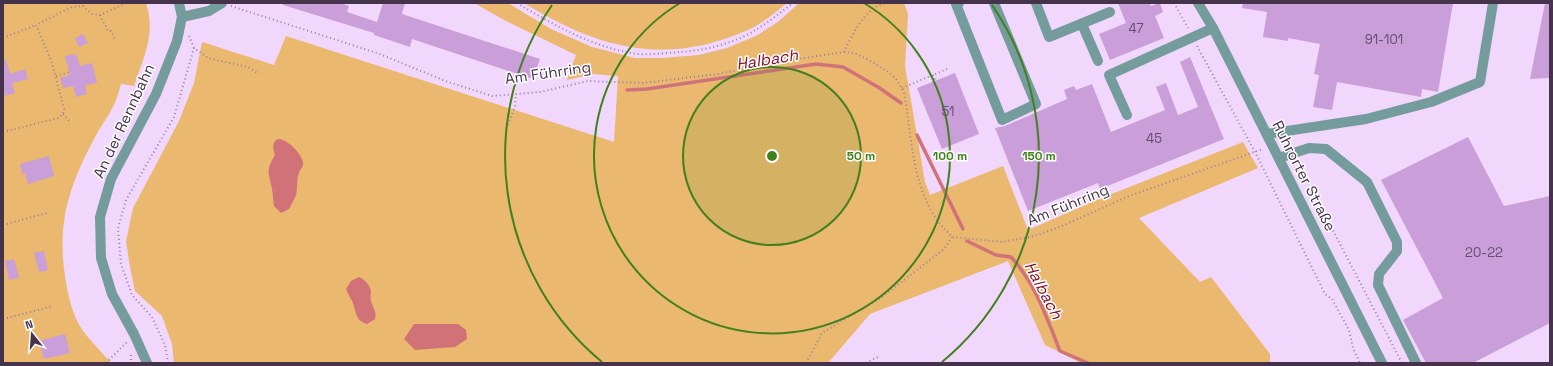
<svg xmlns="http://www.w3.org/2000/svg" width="1553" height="366" viewBox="0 0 1553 366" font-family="'Space Grotesk',sans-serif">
<rect width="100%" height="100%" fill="#f2d7fc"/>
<g fill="#eab86e">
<path d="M3 3H146C156 33 144 57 134 86L121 84C119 91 117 98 114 105 108 117 100 127 94 139 69 186 57 223 65 276 68 295 72 315 83 331 91 342 102 352 111 363H3Z"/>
<path d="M474 3H508L551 29 592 47 635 58H662L699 55 727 48 758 35 779 21 799 3H904L908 14 905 66 925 182 930 195 1003 166 1028 230 1099 199 1243 142 1258 168 1139 218 1200 282 1211 277 1270 354V363H1081L1045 345 1008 261 870 314 828 363H174L172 344 162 316 135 291 130 267 126 241 133 208 179 121 194 83 202 42 274 65 286 36 614 142 618 76 593 74 567 80 576 55 506 21Z"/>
<path d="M524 3H787C776 12 763 23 750 29 666 67 599 49 524 3Z"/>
</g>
<g fill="#d17279">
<path d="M279 139C288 140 301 153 303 162 304 167 300 169 299 173 296 180 298 188 296 195 294 200 291 205 289 209L281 213 274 206C273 200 273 195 272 189 269 172 265 172 275 155 273 149 272 145 276 140Z"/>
<path d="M359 277C364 279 370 285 371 291 371 295 370 297 371 301 373 308 377 312 375 319L367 324C355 321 356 310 352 301 350 297 348 294 346 289L351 281Z"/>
<path d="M414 324H458L466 330 467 339 455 347 415 350 404 339Z"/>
</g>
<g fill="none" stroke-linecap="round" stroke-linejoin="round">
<g stroke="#d17279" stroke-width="3.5">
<path d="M627 90 647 89 816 64 843 67 878 87 901 103"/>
<path d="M917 135 963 229"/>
<path d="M967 241 996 255 1011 257C1035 283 1047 318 1060 351L1088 363"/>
</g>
</g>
<g fill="#c99ed9">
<path d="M283 3H339L349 6 347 12 377 22 383 3H405L402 14 540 59 533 79 412 39 410 47 374 35V33L283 5Z"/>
<path d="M1118 3H1149L1151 6 1160 3 1163 12 1155 16 1164 38 1110 60 1099 34 1126 23Z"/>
<path d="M1243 3H1453L1438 92 1422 89 1421 97 1337 82 1332 110 1313 107 1319 75 1314 74 1320 44 1288 38V41L1263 37 1267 12 1242 8Z"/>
<path d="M1545 3 1550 4V78L1530 79Z"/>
<path d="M83 34 88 43 79 47 75 38Z"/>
<path d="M76 54 80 66 92 63 97 83 85 85 87 94 76 97 73 86 63 88 60 78 70 75 65 56Z"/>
<path d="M1190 57 1224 139 1100 189 1098 183 1028 211 995 128 1005 126 1067 99 1064 90 1074 86 1076 90 1092 84 1111 132 1165 110 1156 87 1166 83 1178 115 1198 107 1180 62Z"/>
<path d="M6 60 10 74 25 69 28 79 12 83 15 93 5 96 3 87V61Z"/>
<path d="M955 73 979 134 942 149 917 88Z"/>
<path d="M1468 137 1504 206 1550 196V323L1473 363H1426L1403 320 1443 298 1381 180Z"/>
<path d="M49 156 54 176 28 184 25 173 22 174 20 164Z"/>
<path d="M44 251 48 270 39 272 34 253Z"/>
<path d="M14 259 19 278 9 280 5 261Z"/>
<path d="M65 334 70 353 44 359 39 341Z"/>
</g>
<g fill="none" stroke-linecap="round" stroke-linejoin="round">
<g stroke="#9781a0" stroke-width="2" stroke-dasharray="1 3" stroke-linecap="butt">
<path d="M517 3C552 24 589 45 630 53 646 56 665 53 681 52 706 50 732 44 754 31 767 23 780 13 793 3"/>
<path d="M1174 3 1188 28"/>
<path d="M231 6 377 53 448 82 492 96 540 92 588 81 643 83 718 74 785 61 844 52 854 53 867 59 890 73 896 79 904 92C912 136 911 182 937 220 941 226 947 231 952 237L1002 242 1035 236 1062 226 1129 196 1263 149"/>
<path d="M100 15 108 31H111L115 39"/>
<path d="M189 36 194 48 208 58 248 67 259 74"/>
<path d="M3 38 36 25"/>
<path d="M1197 46 1255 152 1325 294 1332 299 1349 330 1353 348 1360 363"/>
<path d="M844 52C853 34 864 9 885 3"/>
<path d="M933 75 936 81"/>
<path d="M56 76 70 72"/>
<path d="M902 88 947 69"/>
<path d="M63 114 69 121"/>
<path d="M508 125 515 106 516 94"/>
<path d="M3 132 58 118 63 114 64 109 51 60 36 25 72 7 83 6 92 14 100 15 126 3"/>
<path d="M1310 194 1316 198 1402 363"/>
<path d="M3 225 47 213"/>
<path d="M3 319 53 306"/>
<path d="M131 355V363"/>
<path d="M106 363 127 342"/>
<path d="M168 363 165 345 152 317 132 295 121 264 118 228 126 200 174 117 194 48"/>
<path d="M806 363 822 333 882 297 944 249 952 237"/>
<path d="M866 363 880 356"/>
</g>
<g stroke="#759c9c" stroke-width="10">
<path d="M959 3 956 4 1002 120 1036 104 994 3"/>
<path d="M1036 3 1049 37 1110 12"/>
<path d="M1198 3 1213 28 1382 363"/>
<path d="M182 17 209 11 222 3"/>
<path d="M1082 24 1098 61"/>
<path d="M1127 115 1109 75 1213 28"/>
<path d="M1267 134 1366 119 1431 102 1480 82 1493 3"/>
<path d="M1279 158 1309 148 1326 149 1367 182 1397 242V251L1379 274 1378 285 1416 363"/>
<path d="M147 363 134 334 112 294 101 258 100 217 111 179 156 94 177 41 182 17 179 3"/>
</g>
</g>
<circle cx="772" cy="156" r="89" fill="#42801e" fill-opacity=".12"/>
<g fill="none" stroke="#42801e" stroke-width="2">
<circle cx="772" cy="156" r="89"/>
<path d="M864 3A178 178 0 1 1 680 3"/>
<path d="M602 362A267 267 0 0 1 552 5M992 5A267 267 0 0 1 942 362"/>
</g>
<g text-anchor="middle" stroke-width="3" stroke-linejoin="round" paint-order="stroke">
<g font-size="13" fill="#664e6f">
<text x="1136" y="33">47</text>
<text x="1384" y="44">91-101</text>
<text x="948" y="116">51</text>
<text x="1154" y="143">45</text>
<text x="1484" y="257">20-22</text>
</g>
<g font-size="15" fill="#45334c" stroke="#fff">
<text transform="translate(548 73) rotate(-8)" y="5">Am Führring</text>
<text transform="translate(124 121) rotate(-65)" y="5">An der Rennbahn</text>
<text transform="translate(1304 176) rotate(63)" y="5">Ruhrorter Straße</text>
<text transform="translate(1068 205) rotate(-22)" y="5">Am Führring</text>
</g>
<g font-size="16" font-style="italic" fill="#840c29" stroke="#fff">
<text transform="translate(767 59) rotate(-9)" y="6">Halbach</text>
<text transform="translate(1044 290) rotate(62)" y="6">Halbach</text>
</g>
</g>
<circle cx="772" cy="156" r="6" fill="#42801e" stroke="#fff" stroke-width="2"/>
<g font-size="12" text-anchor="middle" font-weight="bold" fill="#42801e" stroke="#fff" stroke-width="3" stroke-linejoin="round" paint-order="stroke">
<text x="861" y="160">50 m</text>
<text x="950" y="160">100 m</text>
<text x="1039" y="160">150 m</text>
</g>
<rect width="1553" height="366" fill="none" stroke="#45334c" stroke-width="8"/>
<g transform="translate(32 334) rotate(343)" stroke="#ffffff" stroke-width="3" paint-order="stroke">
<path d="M0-3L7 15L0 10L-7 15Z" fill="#45334c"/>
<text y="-6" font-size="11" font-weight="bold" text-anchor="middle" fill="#45334c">N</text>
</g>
</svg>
